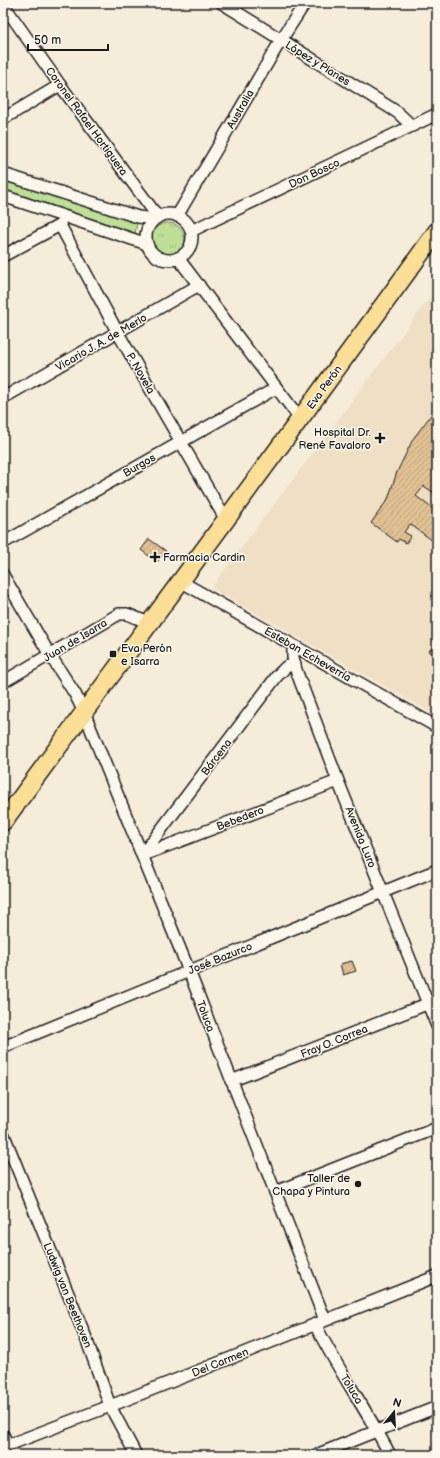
<svg xmlns="http://www.w3.org/2000/svg" width="440" height="1458" viewBox="0 0 440 1458" font-family="'Balsamiq Sans',sans-serif">
<defs>
<pattern id="park-tufts" width="24" height="20" patternUnits="userSpaceOnUse"><rect width="24" height="20" fill="#bfdf98"/><path d="M3 7l-1-3M5 7V3M7 7l1-3M15 17l-1-3M17 17v-4M19 17l1-3" fill="none" stroke="#a4bf82"/></pattern>
<pattern id="building-hatch" width="6" height="6" patternUnits="userSpaceOnUse"><rect width="6" height="6" fill="#e0c193"/><path d="M-1 1l2-2M0 6l6-6M5 7l2-2" fill="none" stroke="#c0a57e"/></pattern>
</defs>
<rect width="100%" height="100%" fill="#f6ecda"/>
<filter id="ink" filterUnits="userSpaceOnUse"><feTurbulence type="fractalNoise" baseFrequency=".025" numOctaves="2"/><feDisplacementMap in="SourceGraphic" scale="8" xChannelSelector="R" yChannelSelector="G"/><feConvolveMatrix kernelMatrix="1 2 1 2 8 2 1 2 1" color-interpolation-filters="sRGB"/></filter>
<g filter="url(#ink)">
<path fill="#efdfc5" d="M437 288V716L211 588Z"/>
<path fill="#bfdf98" stroke="#6e7e5a" d="M3 179 137 223 135 233 3 189Z"/>
<circle fill="url(#park-tufts)" stroke="#6e7e5a" cx="168" cy="240" r="17"/>
<g fill="url(#building-hatch)" stroke="#1c1c1c">
<path d="M437 407V495L424 486 416 496 437 512V544L410 524 404 532 411 536 406 543 399 539 397 542 371 523 388 499 397 472 413 439Z"/>
<path d="M149 539 166 551 157 562 141 550Z"/>
<path d="M437 642V657L429 651Z"/>
<path d="M352 961 356 971 343 975 340 964Z"/>
</g>
<g fill="none" stroke-linecap="round" stroke-linejoin="round">
<g stroke="#1c1c1c" stroke-width="14">
<g id="minor">
<path d="M222 3 397 112 412 126"/>
<path d="M3 4 60 85 158 217"/>
<path d="M3 119 60 85"/>
<path d="M3 174 138 217 155 219"/>
<path d="M3 196 147 244"/>
<circle cx="169" cy="237" r="23"/>
<path d="M177 216 281 40 305 3"/>
<path d="M60 225 118 333 226 520"/>
<path d="M191 231 437 114"/>
<path d="M3 256 60 225"/>
<path d="M178 258 301 420"/>
<path d="M3 398 199 285"/>
<path d="M3 543 276 388"/>
<path d="M3 575 50 655 75 694 84 712 189 971 325 1320"/>
<path d="M180 581 437 727"/>
<path d="M293 646V657L296 670 338 781 437 1026"/>
<path d="M3 682 119 614H127L149 623"/>
<path d="M142 855 277 676 286 667 295 664"/>
<path d="M143 855 338 781"/>
<path d="M3 1047 437 870"/>
<path d="M231 1081 437 1000"/>
<path d="M3 1133 86 1338 110 1406 136 1455"/>
<path d="M275 1192 437 1128"/>
<path d="M315 1324C337 1369 367 1410 390 1455"/>
<path d="M3 1435 8 1445"/>
<path d="M3 1447 110 1406 437 1276"/>
<path d="M316 1455 437 1407"/>
</g>
</g>
<g stroke="#1c1c1c" stroke-width="20">
<path id="primary" d="M3 822C148 625 294 429 437 231"/>
</g>
<use href="#minor" stroke="#fbf7ec" stroke-width="11"/>
<use href="#primary" stroke="#fbdf96" stroke-width="17"/>
</g>
</g>
<g fill="#1c1c1c" stroke="#fbf7ec" stroke-width="1.5">
<path d="M378 432h4v4h4v4h-4v4h-4v-4h-4v-4h4z"/>
<path d="M153 551h4v4h4v4h-4v4h-4v-4h-4v-4h4z"/>
<rect x="109" y="650" width="8" height="8" rx="2"/>
<circle cx="358" cy="1184" r="4"/>
</g>
<g text-anchor="middle" stroke-width="3" stroke-linejoin="round" paint-order="stroke">
<g font-size="11" fill="#1c1c1c" stroke="#fbf7ec">
<text transform="translate(318 63) rotate(32)" y="4">López y Planes</text>
<text transform="translate(240 109) rotate(-60)" y="4">Australia</text>
<text transform="translate(87 121) rotate(54)" y="4">Coronel Rafael Hortiguera</text>
<text transform="translate(314 173) rotate(-25)" y="4">Don Bosco</text>
<text transform="translate(101 342) rotate(-30)" y="4">Vicario J. A. de Merlo</text>
<text transform="translate(141 373) rotate(60)" y="4">P. Novela</text>
<text transform="translate(324 387) rotate(-54)" y="4">Eva Perón</text>
<text transform="translate(139 465) rotate(-30)" y="4">Burgos</text>
<text transform="translate(75 640) rotate(-31)" y="4">Juan de Isarra</text>
<text transform="translate(308 654) rotate(30)" y="4">Esteban Echeverría</text>
<text transform="translate(216 757) rotate(-53)" y="4">Bárcena</text>
<text transform="translate(240 818) rotate(-21)" y="4">Bebedero</text>
<text transform="translate(361 837) rotate(68)" y="4">Avenida Luro</text>
<text transform="translate(220 958) rotate(-22)" y="4">José Bazurco</text>
<text transform="translate(206 1016) rotate(69)" y="4">Toluca</text>
<text transform="translate(334 1041) rotate(-22)" y="4">Fray O. Correa</text>
<text transform="translate(68 1295) rotate(68)" y="4">Ludwig van Beethoven</text>
<text transform="translate(220 1362) rotate(-22)" y="4">Del Carmen</text>
<text transform="translate(352 1389) rotate(59)" y="4">Toluca</text>
</g>
<g font-size="11" fill="#1c1c1c" stroke="#fbf7ec" text-anchor="end">
<text x="371" y="436">Hospital Dr.<tspan x="371" dy="13">René Favaloro</tspan></text>
<text x="163" y="561" text-anchor="start">Farmacia Cardin</text>
<text x="121" y="652" text-anchor="start">Eva Perón<tspan x="121" dy="13">e Isarra</tspan></text>
<text x="350" y="1182">Taller de<tspan x="350" dy="13">Chapa y Pintura</tspan></text>
</g>
</g>
<rect width="440" height="1458" fill="none" stroke="#fbf7ec" stroke-width="16"/>
<rect x="8" y="8" width="424" height="1442" fill="none" stroke="#1c1c1c" stroke-width="1.5" filter="url(#ink)"/>
<g transform="translate(394 1412) rotate(18)" stroke="#fbf7ec" stroke-width="3" paint-order="stroke">
<path d="M0-3L7 15L0 10L-7 15Z" fill="#1c1c1c"/>
<text y="-6" font-size="11" font-weight="bold" text-anchor="middle" fill="#1c1c1c">N</text>
</g>
<path d="M28 44v6h80v-6" fill="none" stroke="#1c1c1c" stroke-width="2"/>
<text x="34" y="44" font-size="12" fill="#1c1c1c" stroke="#fbf7ec" stroke-width="3" paint-order="stroke">50 m</text>
</svg>
